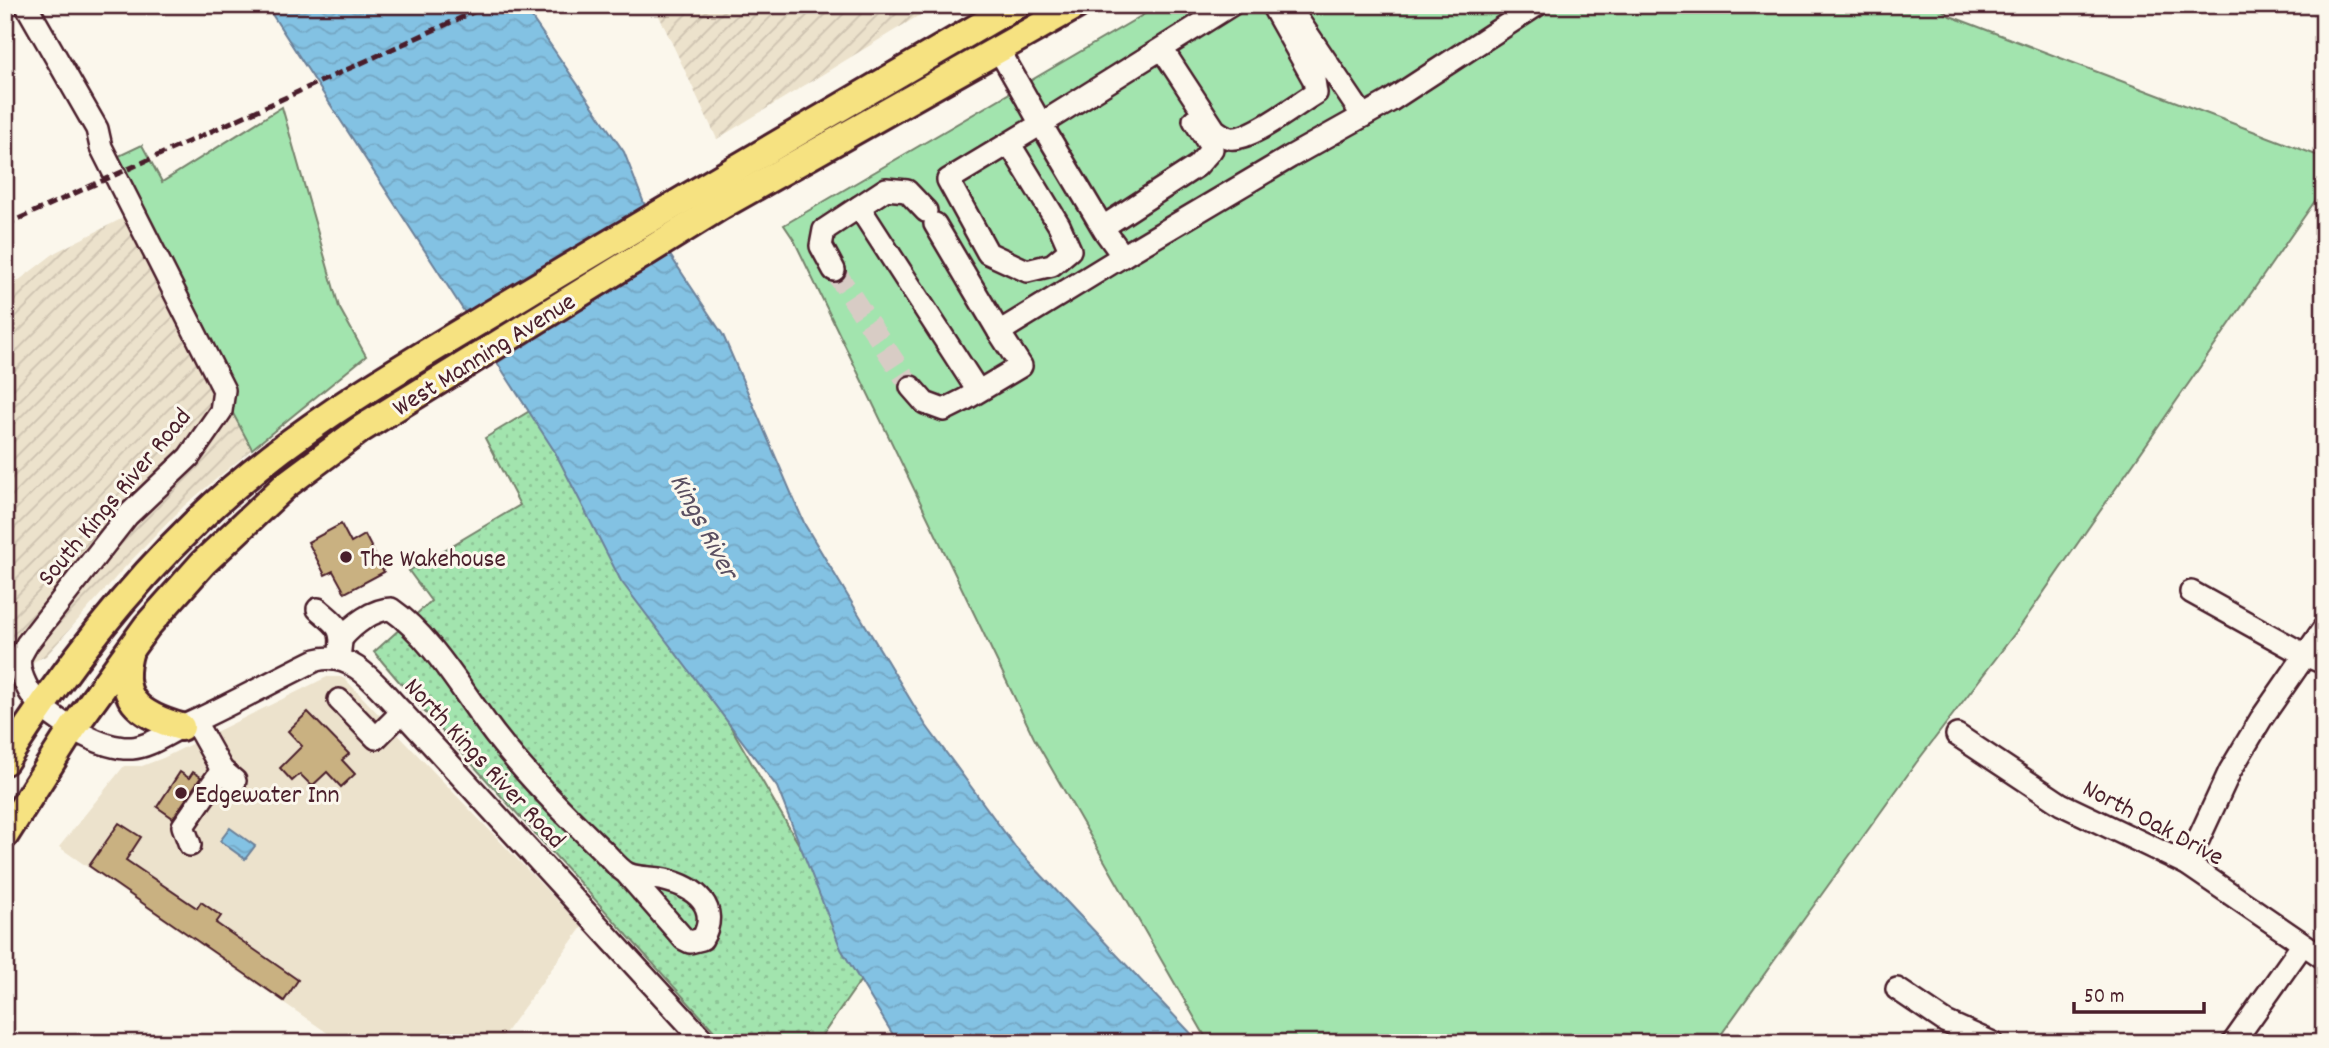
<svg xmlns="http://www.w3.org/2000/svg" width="2329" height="1048" viewBox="0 0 2329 1048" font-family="Dekko,sans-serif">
<defs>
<pattern id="industrial-furrows" width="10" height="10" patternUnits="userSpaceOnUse" patternTransform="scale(1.75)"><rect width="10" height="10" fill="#ece2cc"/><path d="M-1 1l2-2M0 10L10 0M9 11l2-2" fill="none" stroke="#ccc1af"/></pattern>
<pattern id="park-dots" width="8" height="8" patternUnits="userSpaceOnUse" patternTransform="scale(1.75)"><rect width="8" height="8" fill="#a2e4ae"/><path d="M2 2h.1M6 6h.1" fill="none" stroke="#8dc396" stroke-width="1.8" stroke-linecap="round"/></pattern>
<pattern id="water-waves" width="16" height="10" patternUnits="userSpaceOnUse" patternTransform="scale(1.75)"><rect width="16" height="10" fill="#83c2e3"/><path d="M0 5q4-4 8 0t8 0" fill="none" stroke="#73a6c3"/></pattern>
</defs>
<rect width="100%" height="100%" fill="#fbf7ec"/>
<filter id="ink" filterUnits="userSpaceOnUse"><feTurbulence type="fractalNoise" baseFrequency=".0143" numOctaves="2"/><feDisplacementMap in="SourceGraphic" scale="14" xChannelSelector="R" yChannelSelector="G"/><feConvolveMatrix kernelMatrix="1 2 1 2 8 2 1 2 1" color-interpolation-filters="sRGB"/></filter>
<g filter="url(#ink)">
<path fill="#ece2cc" d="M327 677H340L345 679 582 927 498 1043H342L59 847 124 766H142L163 758Z"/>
<g fill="url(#industrial-furrows)">
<path d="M654 5H936L717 139Z"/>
<path d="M127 216 252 449 184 506 125 567 46 656 35 661 5 698V291L56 252Z"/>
</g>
<g fill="#a2e4ae" stroke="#76826c" stroke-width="2">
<path d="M1160 5H1936L1950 16 2324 158V188L2019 628 1916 763 1715 1043H1209L1034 738 794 240 784 225Z"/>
<path d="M282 107 339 307 366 356 252 449 127 216 102 164 142 145 162 182Z"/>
</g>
<path fill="url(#park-dots)" stroke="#76826c" stroke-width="2" d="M543 403 870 967 817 1043H725L424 711 374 652 431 601 409 571 520 505 485 438Z"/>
<g fill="url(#water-waves)" stroke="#6c8199" stroke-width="2">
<path d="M266 5H523L624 152 656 234 723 335 805 525 925 724 1016 848 1200 1043H898L841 949 777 787 621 581 555 452Z"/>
<path d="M230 828 255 846 245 859 220 841Z"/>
</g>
<g fill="#c9b181" stroke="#4a1f2b" stroke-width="2">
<path d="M341 524 351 543 365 535 384 572 345 593 333 571 325 575 308 542Z"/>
<path d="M308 712 349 754 342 760 355 774 341 787 327 772 312 786 300 774 292 781 280 768 302 746 288 731Z"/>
<path d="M180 772 189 778 193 772 201 777 173 818 157 807Z"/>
<path d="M119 823 141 837 126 860 197 908 201 902 221 916 216 923 298 980 284 1001 89 866Z"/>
</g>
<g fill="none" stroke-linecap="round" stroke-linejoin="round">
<path stroke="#d8ccc5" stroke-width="21" stroke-dasharray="21 10" stroke-linecap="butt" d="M834 270 911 387"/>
<g stroke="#4a1f2b" stroke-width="26">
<g id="minor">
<path d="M26 5 97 129 101 147 224 390 221 411 189 457 127 516 27 644C25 648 21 654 20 658 17 673 31 697 41 706 62 725 104 750 132 748 149 747 166 734 182 727 227 707 271 682 316 660 354 650 378 688 402 712L706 1043"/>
<path d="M1231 5 1041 124 1104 230 1123 256 1290 157 1390 101 1537 5"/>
<path d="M1288 5 1363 116"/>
<path d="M1162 49 1215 130C1219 133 1225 137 1230 138 1251 141 1297 104 1316 93L1314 80 1272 5"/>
<path d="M999 50 1041 124 948 180 988 253 1027 271 1052 265 1070 250 1059 225 1009 143"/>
<path d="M859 207 978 391"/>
<path d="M935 224 999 332 1123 256"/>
<path d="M1103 227 1197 166 1212 149 1194 120"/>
<path d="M834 270 821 246 824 230 886 189 907 191 926 211"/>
<path d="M911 387 925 403 944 410 964 400 1021 366 999 332"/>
<path d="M2191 592 2305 655 2324 663"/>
<path d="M318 609C334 623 344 627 340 650"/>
<path d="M342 638C353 625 373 609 391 609 432 637 465 696 496 736 528 777 564 813 601 849 609 856 619 870 628 874 639 879 654 877 665 880 695 887 721 907 702 939L690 942 684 939 627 874"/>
<path d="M339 700 376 738 402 712"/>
<path d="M195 722 222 770 235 781"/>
<path d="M1957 735 2061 804 2187 864 2324 958"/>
<path d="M190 845 183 826 222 770"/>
<path d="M2187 864 2230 771 2261 719 2324 628"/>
<path d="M1897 989 1946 1022 1993 1043"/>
<path d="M2233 1043 2303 944"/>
</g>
</g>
<g stroke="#4a1f2b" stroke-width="32">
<g id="major">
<path d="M130 650C116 698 138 715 181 727"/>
<path d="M5 761C60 675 123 593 197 521 292 428 410 363 523 295 686 197 851 101 1016 5"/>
<path d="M5 835 73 728 147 626 203 563 287 484 361 429 721 206 1077 5"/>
</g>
</g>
<use href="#minor" stroke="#fbf7ec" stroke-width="21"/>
<use href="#major" stroke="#f6e281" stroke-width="26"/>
<path stroke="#4a1f2b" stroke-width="5" stroke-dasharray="10 5" stroke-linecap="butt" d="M5 225 489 5"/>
</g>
</g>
<g fill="#4a1f2b" stroke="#fbf7ec" stroke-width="2.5">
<circle cx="346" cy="557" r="7"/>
<circle cx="181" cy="793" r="7"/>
</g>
<g text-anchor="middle" stroke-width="6" stroke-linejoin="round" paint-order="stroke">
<g font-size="26" fill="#4a1f2b" stroke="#fbf7ec">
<text transform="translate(483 353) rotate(-32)" y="9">West Manning Avenue</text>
<text transform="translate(113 496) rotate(-50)" y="9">South Kings River Road</text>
<text transform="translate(486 762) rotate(47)" y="9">North Kings River Road</text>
<text transform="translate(2154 821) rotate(28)" y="9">North Oak Drive</text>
</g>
<g font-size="26" fill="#4a1f2b" stroke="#fbf7ec" text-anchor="start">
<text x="360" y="566">The Wakehouse</text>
<text x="195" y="802">Edgewater Inn</text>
</g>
<g font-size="28" font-style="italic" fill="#5b5062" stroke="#fbf7ec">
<text transform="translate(706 525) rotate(62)" y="10">Kings River</text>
</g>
</g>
<rect width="2329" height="1048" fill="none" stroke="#fbf7ec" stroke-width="28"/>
<rect x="14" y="14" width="2301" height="1020" fill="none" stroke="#4a1f2b" stroke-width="2.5" filter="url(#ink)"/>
<path d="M2074 1002v10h130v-10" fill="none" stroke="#4a1f2b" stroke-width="3.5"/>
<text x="2084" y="1002" font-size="21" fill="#4a1f2b" stroke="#fbf7ec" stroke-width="5" paint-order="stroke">50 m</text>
</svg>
